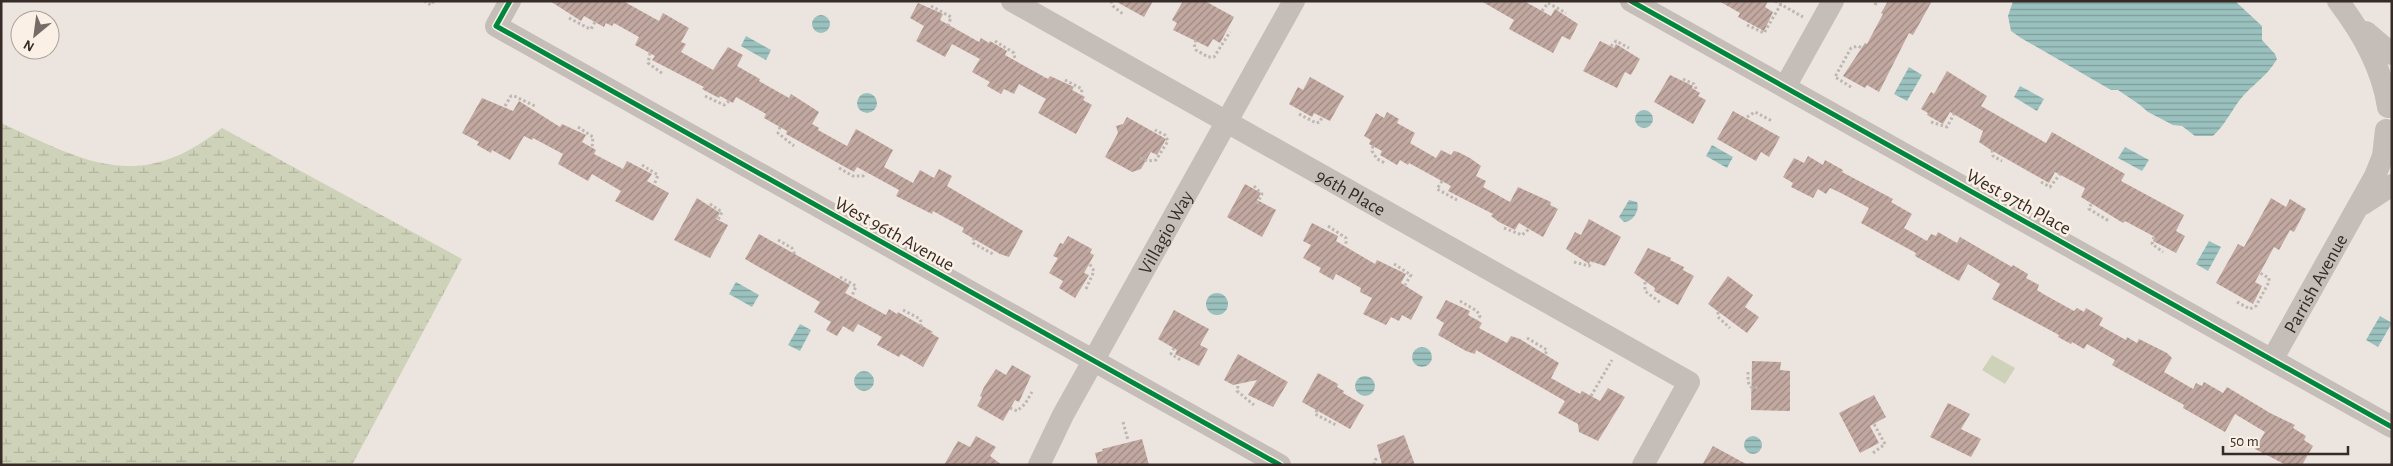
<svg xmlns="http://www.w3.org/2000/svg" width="2393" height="466" viewBox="0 0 2393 466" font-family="'Alegreya Sans',sans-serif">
<defs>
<pattern id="wetland-marsh" width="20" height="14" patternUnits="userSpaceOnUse" patternTransform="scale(1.25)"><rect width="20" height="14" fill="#ced2b8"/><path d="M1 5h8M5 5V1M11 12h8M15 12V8" fill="none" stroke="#b2b49e"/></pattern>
<pattern id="water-rules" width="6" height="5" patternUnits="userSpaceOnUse" patternTransform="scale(1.25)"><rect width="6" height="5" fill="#9ac1be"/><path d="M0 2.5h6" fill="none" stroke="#7e9d9a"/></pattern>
<pattern id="building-hatch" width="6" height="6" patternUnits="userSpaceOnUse" patternTransform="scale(1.25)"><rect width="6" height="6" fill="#c1a8a0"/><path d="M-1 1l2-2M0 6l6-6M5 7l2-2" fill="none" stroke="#9e8982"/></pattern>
</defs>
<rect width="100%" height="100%" fill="#ece5df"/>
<path fill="url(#wetland-marsh)" d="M1 123C86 162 139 194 222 128L462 259 352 465H1Z"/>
<path fill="#ced2b8" d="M1992 355 2015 368 2005 384 1982 370Z"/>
<g fill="url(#water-rules)">
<path d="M2013 1H2235L2262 26V40L2275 54 2277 59C2267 77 2251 85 2239 101 2230 113 2224 126 2213 136H2195L2182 126 2173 125 2148 112 2140 105 2118 90H2111L2021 38 2011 31 2008 16Z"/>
<circle cx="821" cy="24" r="9"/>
<path d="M746 36 771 50 766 60 741 46Z"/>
<path d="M1909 67 1922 75 1907 101 1894 94Z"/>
<path d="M2020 86 2044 99 2037 111 2014 97Z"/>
<circle cx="867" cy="103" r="10"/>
<circle cx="1644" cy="119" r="9"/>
<path d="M1712 145 1733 157 1727 168 1706 156Z"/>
<path d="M2125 147 2149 160 2142 171 2118 158Z"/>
<path d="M1629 200 1637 202C1640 210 1633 222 1624 222L1619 217Z"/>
<path d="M2209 241 2221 247 2208 271 2196 264Z"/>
<path d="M736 282 759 295 752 307 729 294Z"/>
<circle cx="1217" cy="304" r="11"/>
<path d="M2380 316 2392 323 2378 347 2366 340Z"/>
<path d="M800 324 811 330 800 351 788 345Z"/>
<circle cx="1422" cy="357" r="10"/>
<circle cx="864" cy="381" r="10"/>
<circle cx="1365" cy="386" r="10"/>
<circle cx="1753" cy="445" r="9"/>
</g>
<g fill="url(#building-hatch)">
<path d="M550 1H623L659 21 663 13 689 28 681 42 686 44 681 52 713 70 728 47 743 55 737 66 760 79 759 81 789 98 791 94 819 112 812 124 819 128 818 130 847 146 856 129 893 150 884 167 913 183 920 170 934 178 939 169 952 176 947 186 1023 231 1009 257 1000 254 962 232 964 228 933 211 932 214 896 196 899 190 857 167 854 172 786 134 787 131 764 118 766 114 736 97 733 103 720 96 719 98 702 89 704 87 652 60 655 56 635 45 639 37 614 23 612 26 606 23 604 27 584 16 581 21Z"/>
<path d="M1115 1H1153L1144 17Z"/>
<path d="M1183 1H1205L1234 17 1220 43 1213 39 1208 47 1173 30 1177 23 1172 20Z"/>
<path d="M1481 1H1524L1551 16 1555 9 1578 24 1570 40 1562 36 1553 53 1509 29 1514 20Z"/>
<path d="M1719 1H1768L1765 7 1773 12 1764 31 1738 17 1740 13Z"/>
<path d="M1888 1H1932L1913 35 1909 33 1879 92 1867 85 1865 88 1843 76 1865 43 1867 44 1883 14 1881 13Z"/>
<path d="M918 3 943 14 940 20 979 42 981 38 989 43 990 41 1007 51 1005 55 1048 79 1050 76 1074 87 1072 90 1085 97 1083 100 1092 105 1076 134 1038 113 1046 99 1019 84 1014 94 1004 89 1001 94 987 86 990 82 972 72 980 59 952 44 945 57 916 41 924 26 910 18Z"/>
<path d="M1600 41 1614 48 1616 44 1640 59 1631 75 1625 72 1617 88 1583 71Z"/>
<path d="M1947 71 1987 96 1981 106 2046 143 2052 132 2125 174 2121 181 2184 215 2176 231 2185 236 2176 253 2153 241 2155 237 2125 221 2123 223 2081 197 2085 188 2055 172 2049 183 1991 150 1979 142 1983 131 1950 112 1943 124 1927 115 1928 113 1921 109 1931 92 1934 94Z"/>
<path d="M1670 75 1693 86 1692 88 1700 93 1698 96 1706 100 1693 124 1654 102Z"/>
<path d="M1310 77 1344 96 1330 121 1314 113 1312 117 1289 104 1298 87 1303 90Z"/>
<path d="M482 98 513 111 519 101 560 127 562 124 586 135 582 142 596 150 594 154 623 169 627 161 652 174 647 181 669 193 653 221 615 201 621 191 592 174 588 181 558 164 563 154 533 138 532 140 524 136 510 160 492 150 491 153 477 145 479 142 462 133Z"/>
<path d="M1733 111 1780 137 1769 157 1761 152 1756 161 1717 139Z"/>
<path d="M1387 112 1399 119 1397 123 1415 133 1410 143 1436 158 1441 150 1451 155 1454 151 1458 152 1470 158 1481 166 1476 176 1486 181 1483 187 1510 202 1518 187 1551 202 1550 205 1558 209 1543 237 1519 223 1515 230 1499 222 1491 216 1493 214 1448 191 1451 186 1409 163 1408 165 1400 160 1397 165 1380 155 1382 151 1369 144 1371 140 1364 136 1376 113 1384 118Z"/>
<path d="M1127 117 1166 139 1157 155 1151 152 1141 169 1132 172 1105 157 1118 133 1116 126 1123 124Z"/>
<path d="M1808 156 1823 165 1825 160 1843 170 1842 172 1893 199 1891 202 1912 214 1904 228 1927 241 1931 234 1936 236 1938 232 1957 243 1960 237 2012 267 2013 265 2028 274 2026 278 2039 285 2037 290 2045 295 2074 311 2077 308 2084 312 2086 308 2103 318 2099 325 2126 340 2127 337 2137 343 2139 339 2167 353 2172 358 2164 372 2193 389 2196 383 2202 386 2204 382 2223 393 2227 387 2270 413 2295 425 2293 428 2306 436 2304 440 2313 446 2302 465H2286L2255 449 2265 432 2235 414 2225 432 2183 408 2184 405 2112 365 2115 360 2087 344 2084 349 2072 342 2071 344 2058 337 2059 335 1992 299 2000 284 1968 264 1959 281 1915 256 1916 253 1861 223 1869 208 1841 193 1830 188 1826 194 1818 189 1813 198 1791 187 1793 183 1783 177 1794 158 1804 163Z"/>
<path d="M1245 184 1261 193 1257 200 1276 210 1262 237 1227 217Z"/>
<path d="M697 198 720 213 716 219 728 225 710 258 674 240Z"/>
<path d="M2271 198 2286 207 2290 199 2306 209 2294 232 2290 230 2279 250 2274 247 2255 282 2262 286 2253 304 2216 283 2238 244 2244 247Z"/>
<path d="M1589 219 1621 237 1605 266 1590 261 1589 264 1566 249 1575 232 1581 235Z"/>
<path d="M1312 223 1338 236 1336 241 1375 264 1377 260 1406 274 1401 283 1423 297 1411 320 1402 315 1399 321 1391 317 1386 325 1363 314 1372 298 1360 292 1361 288 1336 274 1333 280 1319 272 1321 268 1303 258 1311 245 1303 241Z"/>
<path d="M759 234 850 285 845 293 886 315 889 309 897 314 898 312 933 332 931 333 939 338 923 367 901 354 899 357 877 345 882 337 858 324 853 332 843 326 837 336 826 330 831 322 814 312 820 302 745 259Z"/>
<path d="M1068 236 1092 249 1090 253 1094 255 1084 273 1089 275 1075 298 1059 288 1063 281 1049 273 1058 258 1053 256 1060 243 1063 244Z"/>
<path d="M1648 248 1671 258 1670 260 1684 267 1683 270 1694 276 1678 305 1654 291 1655 288 1634 273Z"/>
<path d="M1728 276 1753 295 1745 307 1759 317 1747 333 1708 304Z"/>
<path d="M1446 300 1470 311 1468 315 1482 323 1479 328 1507 343 1511 336 1520 339 1559 363 1551 378 1580 394 1582 391 1600 401 1608 388 1625 397 1598 441 1579 432 1578 424 1558 413 1565 401 1476 350 1475 354 1466 351 1438 335 1444 323 1436 318Z"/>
<path d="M1174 310 1209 329 1200 345 1208 349 1199 366 1175 354 1177 350 1158 339Z"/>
<path d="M1238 354 1288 382 1273 407 1248 395 1257 380 1233 385 1224 380Z"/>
<path d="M1752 361 1781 362 1780 370 1790 371V411L1751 410Z"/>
<path d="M1012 365 1031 376 1019 402 1015 400 1003 421 977 406 982 397 980 396 984 387 996 369 1006 375Z"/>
<path d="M1318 373 1338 384 1337 387 1344 391 1343 393 1364 405 1350 429 1302 402Z"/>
<path d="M1874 395 1886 417 1870 426 1879 443 1860 453 1839 413Z"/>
<path d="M1948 403 1970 414 1961 429 1981 439 1971 457 1930 437Z"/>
<path d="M1404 435 1415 465H1382L1377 445Z"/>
<path d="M976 436 996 447 990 456 1002 465H944L958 441 970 447Z"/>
<path d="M1142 439 1149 465H1098L1095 453 1103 451 1102 449Z"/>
<path d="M1713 446 1748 465H1702Z"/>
</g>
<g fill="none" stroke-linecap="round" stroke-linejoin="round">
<g stroke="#beb6b1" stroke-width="3" stroke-dasharray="2.5 2.5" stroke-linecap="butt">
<path d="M424 1 431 5 434 1"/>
<path d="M1111 1 1113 6 1124 15"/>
<path d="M1775 1 1803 17"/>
<path d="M1875 5 1877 1"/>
<path d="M931 6 951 17 948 26"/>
<path d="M1542 11 1548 3 1566 13"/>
<path d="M569 18 588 28 591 29 595 22"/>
<path d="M1747 25 1764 33 1781 4"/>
<path d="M1196 40 1194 44 1196 50 1208 57H1214L1230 32"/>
<path d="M995 41 1014 53 1015 60"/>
<path d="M1611 46 1616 41 1629 48"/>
<path d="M650 53 648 63 663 74"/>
<path d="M1683 79 1694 84 1697 91"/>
<path d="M1065 80 1082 89 1081 96"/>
<path d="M1851 87 1835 77 1851 48 1858 46 1862 48"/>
<path d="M705 96 724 105 729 101"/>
<path d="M505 106 511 96H514L535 106"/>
<path d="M1299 114 1316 123 1320 122 1322 117"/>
<path d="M1747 117 1755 112 1772 121"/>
<path d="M1931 122 1947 127 1954 114"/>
<path d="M578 127 593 137 592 148"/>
<path d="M780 127 778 133 794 146"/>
<path d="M1373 146 1372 151 1377 159 1385 163"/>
<path d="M1992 150 1993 156 2002 161"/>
<path d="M1140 158 1147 161 1156 160 1168 141 1165 135 1155 130"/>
<path d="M642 165 658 175 654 185"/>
<path d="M839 168 853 176H863L866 173"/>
<path d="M1442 181 1437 189 1457 200"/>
<path d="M2041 182 2050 187 2060 174"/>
<path d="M1254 186 1262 194 1257 204"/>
<path d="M710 204 722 212 718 220"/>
<path d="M2091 204 2089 209 2109 221"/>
<path d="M1328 226 1346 238V246"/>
<path d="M1504 228 1522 235 1529 229"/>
<path d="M2154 237 2152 244 2163 252"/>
<path d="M974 238 973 243 993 254"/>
<path d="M778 240 792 248 795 255"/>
<path d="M1574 262 1589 266 1592 262"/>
<path d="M1394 264 1411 275 1405 285"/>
<path d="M840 277 856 286 852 296"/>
<path d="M1645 282V291L1661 303"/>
<path d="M1086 289 1094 271 1089 263"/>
<path d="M1460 301 1477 311 1480 316 1477 320"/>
<path d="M2237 302 2250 309 2256 306 2269 282V278L2260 273"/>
<path d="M903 310 920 319 922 324 920 327"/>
<path d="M1718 312V317L1730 328"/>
<path d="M1527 338 1547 350 1545 355"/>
<path d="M1174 348 1171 354 1182 361"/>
<path d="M1748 372V382L1751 387 1760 388"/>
<path d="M1238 386 1237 391 1254 405"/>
<path d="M1591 396 1612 360"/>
<path d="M1010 408 1017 411 1025 404 1032 392"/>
<path d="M1317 410 1315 414 1336 425"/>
<path d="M1123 422 1128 440"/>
<path d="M1873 453 1885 444 1874 424"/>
<path d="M1374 465 1375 460 1379 457"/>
</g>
<g stroke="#c5bdb8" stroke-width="22">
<path d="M510 1 496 26 1280 465"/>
<path id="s1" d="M1012 1 1689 382 1643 465"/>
<path d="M1631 1 2392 427"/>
<path d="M2338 1C2362 33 2382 67 2388 107"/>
<path d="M2366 32 2392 54"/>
<path d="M1785 87 1833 1"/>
<path d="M2363 204 2392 185"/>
<path id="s2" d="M2272 360 2375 176 2383 156 2386 130"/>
<path id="s3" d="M1039 465 1063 415 1294 1"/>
</g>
<g stroke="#faf0e5" stroke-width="8">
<g id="cycleway">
<path d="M510 1 496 26 1280 465"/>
<path d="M1631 1 2392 427"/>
</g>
</g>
<use href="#cycleway" stroke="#00873e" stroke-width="5"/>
</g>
<g text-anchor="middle" stroke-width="5" stroke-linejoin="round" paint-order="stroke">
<g font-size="19" fill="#362b26" stroke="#faf0e5">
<text dy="7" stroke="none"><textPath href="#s1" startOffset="389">96th Place</textPath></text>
<text transform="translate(2019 201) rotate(29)" y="7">West 97th Place</text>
<text dy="7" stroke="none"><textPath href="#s3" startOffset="265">Villagio Way</textPath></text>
<text transform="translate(895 233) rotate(29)" y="7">West 96th Avenue</text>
<text dy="7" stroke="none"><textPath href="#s2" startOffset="88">Parrish Avenue</textPath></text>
</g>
</g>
<rect width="2393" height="466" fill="none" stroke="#362b26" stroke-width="5"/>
<g transform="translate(35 35) rotate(209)"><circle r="24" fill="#faf0e5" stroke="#aca199"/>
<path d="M0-4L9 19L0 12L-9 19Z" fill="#766c67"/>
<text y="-8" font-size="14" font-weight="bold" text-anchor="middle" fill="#362b26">N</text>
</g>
<path d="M2223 446v8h125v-8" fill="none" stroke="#362b26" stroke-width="2.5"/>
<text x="2230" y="446" font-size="15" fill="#362b26" stroke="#faf0e5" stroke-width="4" paint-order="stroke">50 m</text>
</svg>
